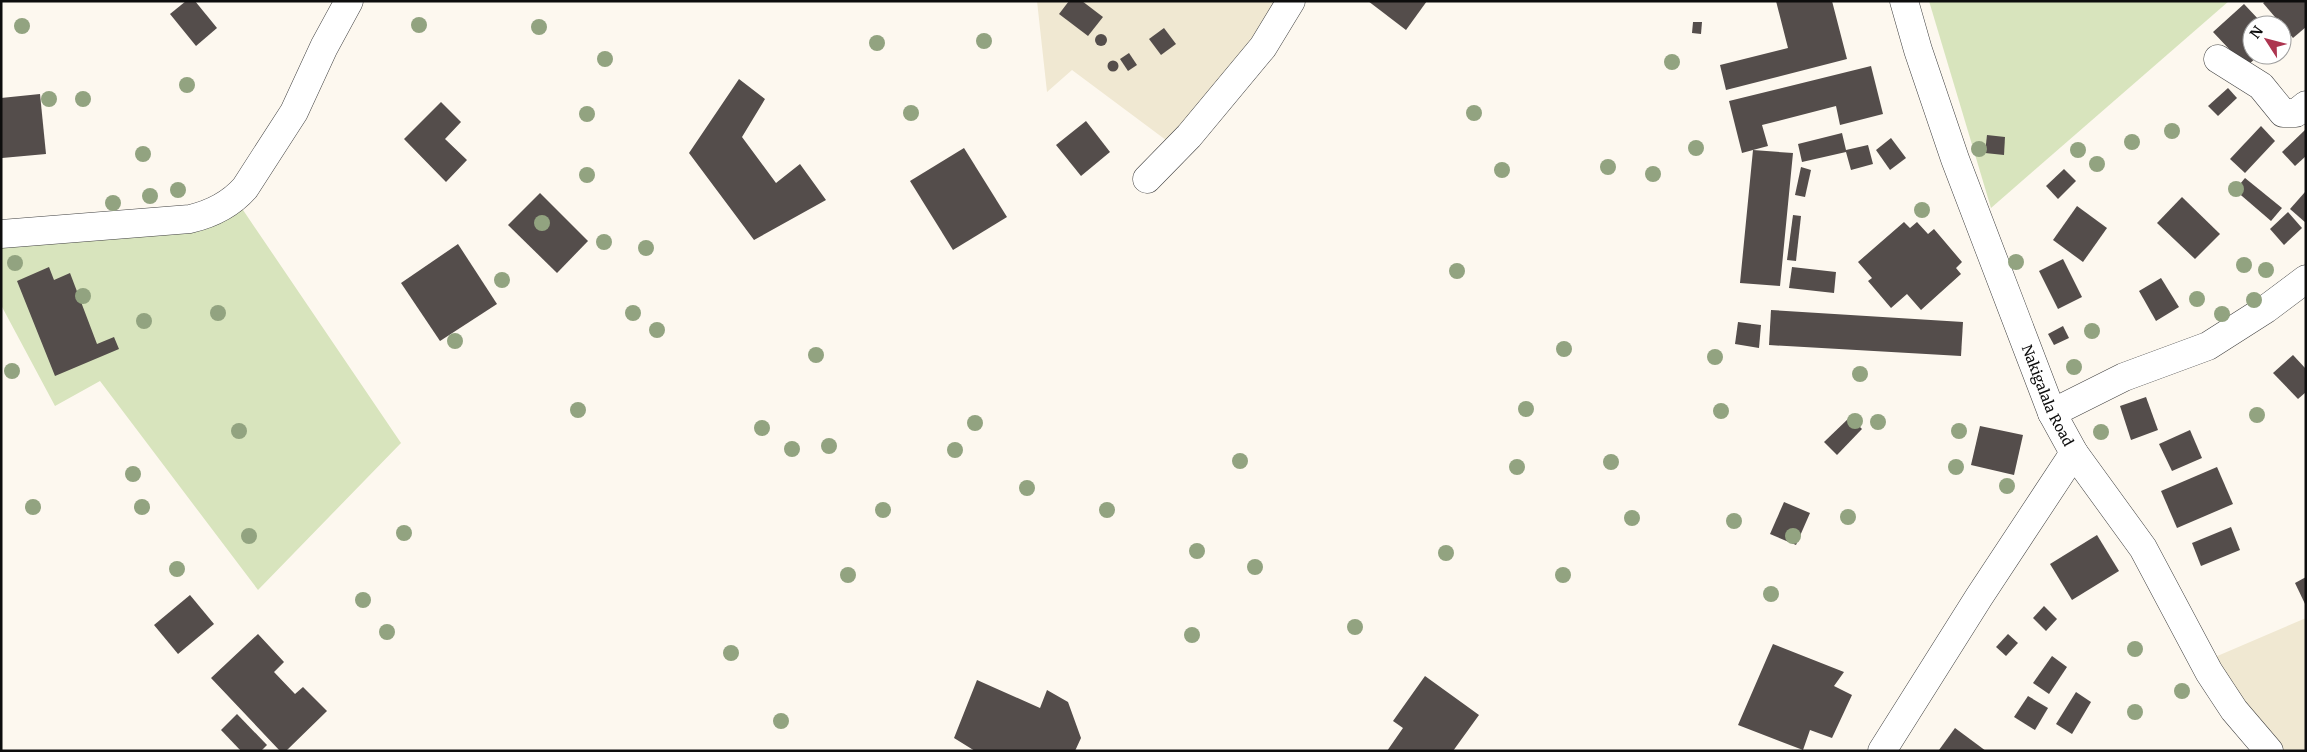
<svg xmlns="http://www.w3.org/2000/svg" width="2307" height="752" viewBox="0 0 2307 752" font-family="Merriweather,serif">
<rect width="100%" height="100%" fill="#fdf8ef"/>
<g fill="#f0e8d2">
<path d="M1037 1H1276L1186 155 1072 70 1047 92Z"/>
<path d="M2306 618V751H2265L2208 660Z"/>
</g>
<g fill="#d8e4bd">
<path d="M1929 1H2229L1991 208Z"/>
<path d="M241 207 401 443 258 590 100 381 55 406 1 305V245L219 224Z"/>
</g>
<g fill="#544d4b">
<path d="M186 1H195L217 28 196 46 170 14Z"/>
<path d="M1069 1H1082L1103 17 1088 36 1059 14Z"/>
<path d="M1368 1H1427L1406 30Z"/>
<path d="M1776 1H1832L1847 59 1726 90 1720 65 1788 48Z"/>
<path d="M2266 1H2306V27L2293 38 2263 3Z"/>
<path d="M2244 4 2260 21 2252 25V28L2248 32 2252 37V55H2259L2246 67 2213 32Z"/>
<path d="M1693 22H1702L1701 34 1692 33Z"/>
<path d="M1164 28 1176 44 1161 55 1149 39Z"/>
<circle cx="1101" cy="40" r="6"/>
<path d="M1129 53 1137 65 1128 71 1120 59Z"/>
<circle cx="1113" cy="66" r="5.5"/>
<path d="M1871 66 1883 114 1840 125 1836 106 1762 125 1768 146 1753 150 1793 153 1780 286 1740 283 1753 150 1742 153 1729 101Z"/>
<path d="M739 79 765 99 742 137 776 183 800 164 826 200 754 240 689 153Z"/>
<path d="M2228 88 2237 98 2218 116 2208 106Z"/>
<path d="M40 94 46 154 2 158 1 98Z"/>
<path d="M441 102 461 122 445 139 467 160 446 182 404 139Z"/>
<path d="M1086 121 1110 152 1081 176 1056 145Z"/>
<path d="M2261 126 2275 141 2245 173 2230 159Z"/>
<path d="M2306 129V156L2295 166 2282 152Z"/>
<path d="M1842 133 1846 150 1868 145 1873 164 1851 170 1846 152 1802 162 1798 144Z"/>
<path d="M1987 135 2005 137 2004 155 1985 153Z"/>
<path d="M1891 138 1906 158 1890 170 1876 150Z"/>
<path d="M964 148 1007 217 953 250 910 181Z"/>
<path d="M1801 167 1811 170 1805 197 1795 195Z"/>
<path d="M2064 169 2076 181 2058 199 2046 186Z"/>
<path d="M2245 178 2282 208 2271 221 2235 190Z"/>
<path d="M2305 192 2306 193V223L2290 209Z"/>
<path d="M540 193 588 241 557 273 508 225Z"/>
<path d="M2182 197 2220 234 2195 259 2157 223Z"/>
<path d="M2077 206 2107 228 2083 262 2053 240Z"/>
<path d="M2288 212 2302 228 2284 245 2270 229Z"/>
<path d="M1793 215 1801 216 1796 261 1787 260Z"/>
<path d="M1904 222 1910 228 1917 222 1928 234 1934 229 1962 262 1956 268 1961 274 1921 310 1907 294 1891 308 1868 281 1872 278 1858 262Z"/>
<path d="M458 244 497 304 440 341 401 283Z"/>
<path d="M2063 259 2082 297 2058 309 2039 271Z"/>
<path d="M49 267 54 280 70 273 97 344 114 337 119 349 55 376 17 281Z"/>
<path d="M1792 267 1836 272 1834 293 1789 288Z"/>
<path d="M2161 278 2179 307 2156 321 2139 291Z"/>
<path d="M1771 310 1963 322 1961 356 1769 345Z"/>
<path d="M1738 322 1761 325 1759 348 1735 344Z"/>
<path d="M2063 326 2069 338 2054 345 2048 334Z"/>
<path d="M2293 355 2306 369V392L2298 399 2273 373Z"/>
<path d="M2146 397 2158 430 2131 440 2120 406Z"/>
<path d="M1850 417 1862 429 1837 455 1824 442Z"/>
<path d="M1980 426 2023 435 2014 475 1971 465Z"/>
<path d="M2190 430 2202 458 2172 471 2159 444Z"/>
<path d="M2217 467 2233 504 2177 528 2161 491Z"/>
<path d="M1784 502 1810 513 1796 545 1770 534Z"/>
<path d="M2231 527 2240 550 2201 566 2192 543Z"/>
<path d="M2097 535 2119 571 2072 600 2050 564Z"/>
<path d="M2306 577V606L2295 583Z"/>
<path d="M190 595 214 624 178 654 154 625Z"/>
<path d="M2044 606 2057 619 2046 631 2033 618Z"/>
<path d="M258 634 284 662 274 672 295 694 303 687 327 711 286 751H280L211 678Z"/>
<path d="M2008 634 2018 643 2006 656 1996 647Z"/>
<path d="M1773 644 1844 672 1834 686 1852 695 1832 738 1810 730 1803 750 1738 725Z"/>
<path d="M2052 656 2067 667 2049 694 2033 683Z"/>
<path d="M1425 676 1479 715 1453 751H1387L1403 728 1393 721Z"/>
<path d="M977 680 1040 708 1047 690 1068 702 1081 738 1075 751H975L954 738Z"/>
<path d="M2076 692 2091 702 2072 734 2056 724Z"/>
<path d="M2028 696 2048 708 2035 730 2014 717Z"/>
<path d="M237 714 267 745 261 751H241L221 730Z"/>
<path d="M1955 728 1986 751 1939 750Z"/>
</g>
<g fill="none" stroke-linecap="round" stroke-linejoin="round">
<g stroke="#404040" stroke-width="29">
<g id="minor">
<path id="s1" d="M1904 1 1918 50 1955 159 2052 413 2074 453 2143 548 2209 672 2234 710 2269 751"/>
<path d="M2218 59 2261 86 2283 113H2296L2306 105"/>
<path d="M1147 179 1189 136 1263 47 1291 1"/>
<path d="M1 234 190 219C211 214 230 205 245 188L294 112 324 47 349 1"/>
<path d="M2052 413 2124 377 2208 346 2266 309 2306 279"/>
<path d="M1882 751 1979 597 2074 453"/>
</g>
</g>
<use href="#minor" stroke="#fff" stroke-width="28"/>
</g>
<g fill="#92a380">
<circle cx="419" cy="25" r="8"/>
<circle cx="22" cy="26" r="8"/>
<circle cx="539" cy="27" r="8"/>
<circle cx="984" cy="41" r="8"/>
<circle cx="877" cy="43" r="8"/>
<circle cx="605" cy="59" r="8"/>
<circle cx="1672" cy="62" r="8"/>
<circle cx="187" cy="85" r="8"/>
<circle cx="49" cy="99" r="8"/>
<circle cx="83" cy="99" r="8"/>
<circle cx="911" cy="113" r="8"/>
<circle cx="1474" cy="113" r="8"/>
<circle cx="587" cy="114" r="8"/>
<circle cx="2172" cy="131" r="8"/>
<circle cx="2132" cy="142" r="8"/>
<circle cx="1696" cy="148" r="8"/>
<circle cx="1979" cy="149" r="8"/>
<circle cx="2078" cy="150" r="8"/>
<circle cx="143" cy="154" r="8"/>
<circle cx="2097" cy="164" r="8"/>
<circle cx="1608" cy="167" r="8"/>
<circle cx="1502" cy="170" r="8"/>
<circle cx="1653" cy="174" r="8"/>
<circle cx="587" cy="175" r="8"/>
<circle cx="2236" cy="189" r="8"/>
<circle cx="178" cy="190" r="8"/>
<circle cx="150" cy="196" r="8"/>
<circle cx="113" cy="203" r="8"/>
<circle cx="1922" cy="210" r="8"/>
<circle cx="542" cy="223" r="8"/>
<circle cx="604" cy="242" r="8"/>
<circle cx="646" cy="248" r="8"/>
<circle cx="2016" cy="262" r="8"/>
<circle cx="15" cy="263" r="8"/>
<circle cx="2244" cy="265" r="8"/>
<circle cx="2266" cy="270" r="8"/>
<circle cx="1457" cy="271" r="8"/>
<circle cx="502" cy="280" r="8"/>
<circle cx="83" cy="296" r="8"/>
<circle cx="2197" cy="299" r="8"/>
<circle cx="2254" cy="300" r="8"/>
<circle cx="218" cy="313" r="8"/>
<circle cx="633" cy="313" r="8"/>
<circle cx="2222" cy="314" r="8"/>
<circle cx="144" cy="321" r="8"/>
<circle cx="657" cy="330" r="8"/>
<circle cx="2092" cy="331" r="8"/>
<circle cx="455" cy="341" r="8"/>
<circle cx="1564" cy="349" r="8"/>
<circle cx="816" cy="355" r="8"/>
<circle cx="1715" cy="357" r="8"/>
<circle cx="2074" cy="367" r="8"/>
<circle cx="12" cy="371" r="8"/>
<circle cx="1860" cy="374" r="8"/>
<circle cx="1526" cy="409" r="8"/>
<circle cx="578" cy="410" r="8"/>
<circle cx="1721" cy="411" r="8"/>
<circle cx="2257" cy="415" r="8"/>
<circle cx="1855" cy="421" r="8"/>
<circle cx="1878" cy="422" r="8"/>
<circle cx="975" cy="423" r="8"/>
<circle cx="762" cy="428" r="8"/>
<circle cx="239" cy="431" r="8"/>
<circle cx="1959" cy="431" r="8"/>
<circle cx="2101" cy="432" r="8"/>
<circle cx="829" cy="446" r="8"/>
<circle cx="792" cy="449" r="8"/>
<circle cx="955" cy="450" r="8"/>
<circle cx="1240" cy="461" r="8"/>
<circle cx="1611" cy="462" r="8"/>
<circle cx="1517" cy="467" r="8"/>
<circle cx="1956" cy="467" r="8"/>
<circle cx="133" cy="474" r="8"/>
<circle cx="2007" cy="486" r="8"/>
<circle cx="1027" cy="488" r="8"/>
<circle cx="33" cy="507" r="8"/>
<circle cx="142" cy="507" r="8"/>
<circle cx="883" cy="510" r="8"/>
<circle cx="1107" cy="510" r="8"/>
<circle cx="1848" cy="517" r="8"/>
<circle cx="1632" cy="518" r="8"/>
<circle cx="1734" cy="521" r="8"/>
<circle cx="404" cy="533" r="8"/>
<circle cx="249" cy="536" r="8"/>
<circle cx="1793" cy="536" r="8"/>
<circle cx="1197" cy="551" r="8"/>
<circle cx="1446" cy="553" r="8"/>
<circle cx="1255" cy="567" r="8"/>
<circle cx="177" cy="569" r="8"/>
<circle cx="848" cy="575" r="8"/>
<circle cx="1563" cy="575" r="8"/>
<circle cx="1771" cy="594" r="8"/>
<circle cx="363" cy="600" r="8"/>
<circle cx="1355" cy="627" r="8"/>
<circle cx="387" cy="632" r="8"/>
<circle cx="1192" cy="635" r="8"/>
<circle cx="2135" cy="649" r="8"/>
<circle cx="731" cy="653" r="8"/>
<circle cx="2182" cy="691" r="8"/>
<circle cx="2135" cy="712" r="8"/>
<circle cx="781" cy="721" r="8"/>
</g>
<g text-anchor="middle" stroke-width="5" stroke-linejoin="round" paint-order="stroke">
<g font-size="14" fill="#0d0d0d" stroke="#fff">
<text dy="5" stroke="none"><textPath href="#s1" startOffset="420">Nakigalala Road</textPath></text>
</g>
</g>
<rect width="2307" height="752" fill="none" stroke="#0d0d0d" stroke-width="5"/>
<g transform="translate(2267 40) rotate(306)"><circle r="24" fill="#ffffff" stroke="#9e9e9e"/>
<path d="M0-4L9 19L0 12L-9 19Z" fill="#ad3550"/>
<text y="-8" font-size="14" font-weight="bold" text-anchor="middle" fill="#0d0d0d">N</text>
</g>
</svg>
